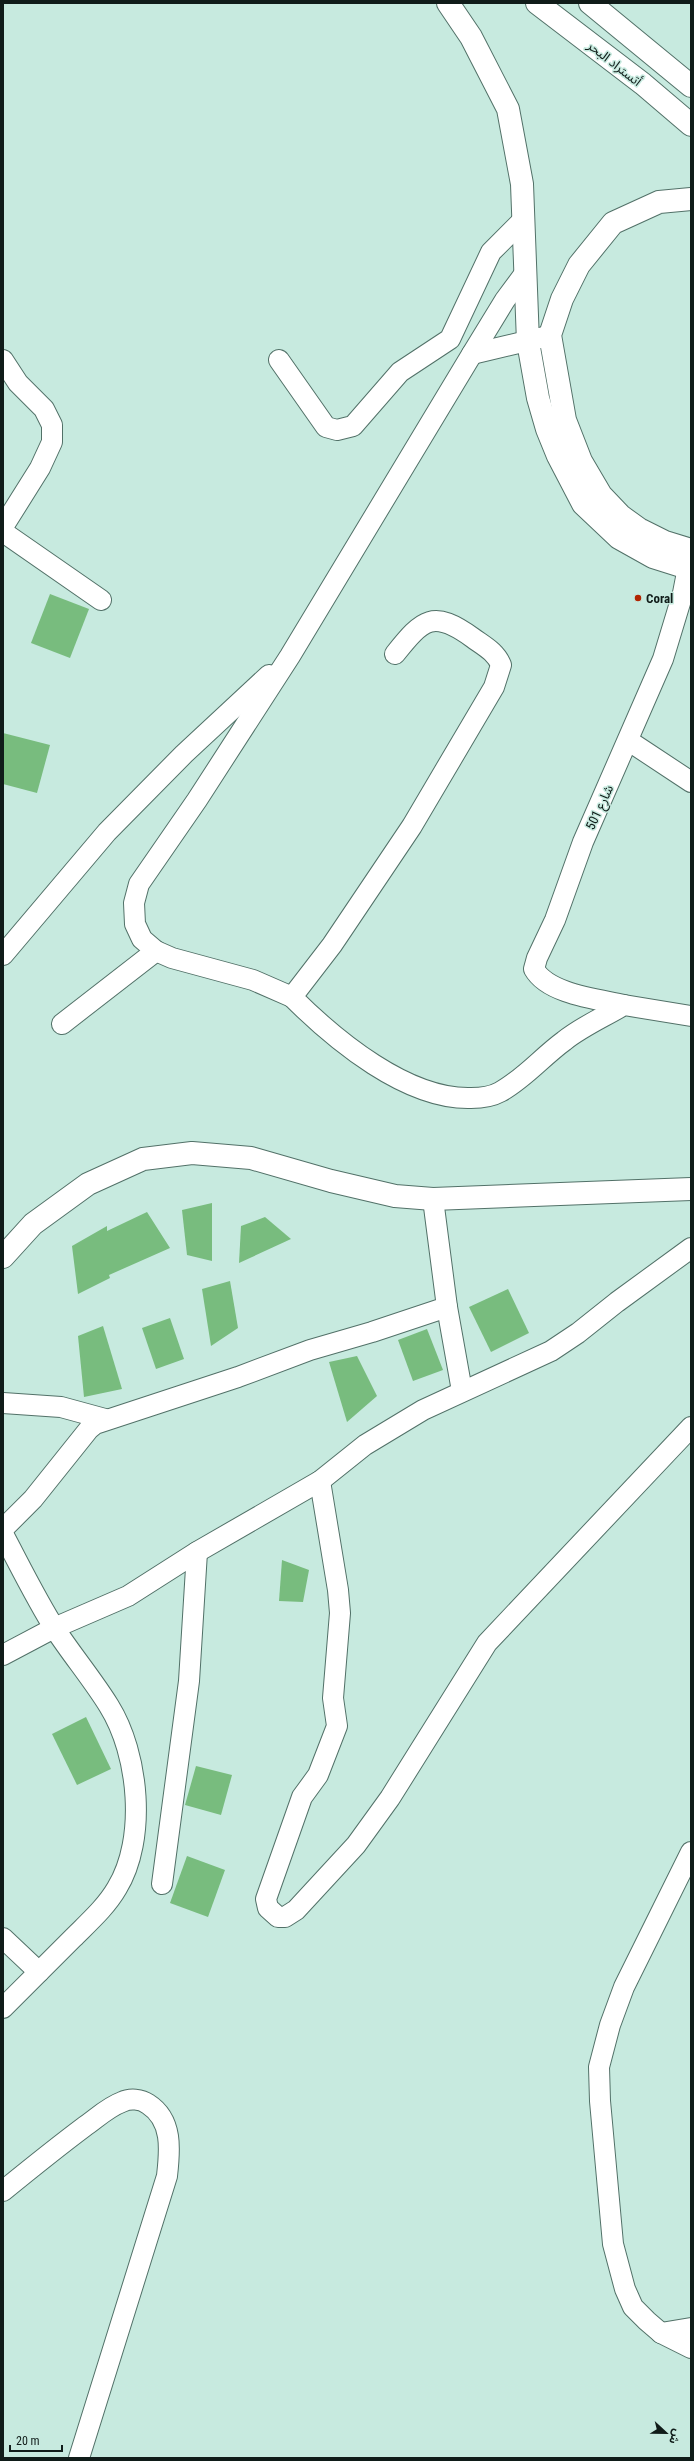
<svg xmlns="http://www.w3.org/2000/svg" width="694" height="2461" viewBox="0 0 694 2461" font-family="'Roboto Condensed','Noto Sans Arabic',sans-serif">
<rect width="100%" height="100%" fill="#c7eadf"/>
<g fill="#78bc7e">
<path d="M50 594 89 609 70 658 31 643Z"/>
<path d="M3 733 50 745 37 793 3 784Z"/>
<path d="M212 1203V1261L187 1255 182 1210Z"/>
<path d="M147 1212 170 1248 109 1275 110 1278 78 1294 72 1246 107 1226V1231Z"/>
<path d="M265 1217 291 1239 239 1263 241 1226Z"/>
<path d="M230 1281 238 1328 211 1346 202 1289Z"/>
<path d="M508 1289 529 1333 491 1352 469 1307Z"/>
<path d="M170 1318 184 1359 156 1369 142 1328Z"/>
<path d="M103 1326 122 1389 84 1397 78 1336Z"/>
<path d="M427 1329 443 1370 413 1381 398 1340Z"/>
<path d="M357 1356 377 1396 347 1422 329 1362Z"/>
<path d="M282 1560 309 1570 303 1602 279 1601Z"/>
<path d="M86 1717 111 1769 77 1785 52 1734Z"/>
<path d="M196 1766 232 1775 221 1815 185 1805Z"/>
<path d="M187 1856 225 1870 208 1917 170 1903Z"/>
</g>
<g fill="none" stroke-linecap="round" stroke-linejoin="round">
<g stroke="#527168" stroke-width="22">
<g id="street">
<path d="M472 354 544 337"/>
<path d="M3 360 18 383 44 409 52 425V442L40 468 3 527"/>
<path d="M279 360 326 427 337 430 353 426 400 372 450 339 491 252 523 220"/>
<path d="M3 532 101 600"/>
<path d="M395 654C423 619 433 609 473 638 484 646 496 652 501 665L494 687 412 826 332 945 292 997C335 1040 407 1100 471 1098 480 1098 491 1097 500 1092 524 1079 542 1057 564 1041 581 1027 604 1017 624 1005L691 1016"/>
<path d="M629 741 691 782"/>
<path d="M3 955 107 832 184 754 269 675"/>
<path d="M292 997 253 980 172 958 156 951 142 939 135 924 134 903 139 884 197 800 290 656 472 354 505 300 525 273"/>
<path d="M624 1005C597 999 548 994 534 969L537 958 555 920 583 842 663 659 683 593 691 552"/>
<path d="M62 1024 156 951"/>
<path d="M447 1307 462 1391"/>
<path d="M3 1403 61 1407 105 1419"/>
<path d="M320 1481 338 1590 340 1613 333 1698 337 1726 318 1775 302 1797 266 1899 268 1908 278 1917H285L296 1910 356 1845 390 1798 487 1643 691 1427"/>
<path d="M3 1529 33 1499 89 1429 95 1424 238 1377 310 1350 372 1332 447 1307 433 1199"/>
<path d="M3 1534C20 1566 36 1599 55 1629 72 1655 93 1680 109 1706 139 1754 147 1839 117 1888 106 1907 89 1922 73 1938 50 1961 26 1985 3 2008"/>
<path d="M3 1655 54 1628 128 1596 197 1552 320 1481 365 1445 423 1410 551 1351 578 1333 617 1302 691 1248"/>
<path d="M691 1852 624 1987 610 2025 599 2067 600 2101 613 2244 625 2289 633 2307 647 2321 661 2333 691 2348"/>
<path d="M162 1884 189 1681 197 1552"/>
<path d="M3 1938 39 1972"/>
<path d="M3 2191C30 2169 56 2148 84 2127 97 2118 108 2107 122 2102 130 2098 141 2099 148 2104 173 2120 170 2150 167 2176L79 2458"/>
<path d="M661 2333 691 2328"/>
</g>
</g>
<g stroke="#527168" stroke-width="24">
<path id="primary" d="M3 1257 33 1224 88 1184 143 1159 192 1153 251 1158 331 1181 395 1196 433 1199 691 1189"/>
</g>
<g stroke="#527168" stroke-width="24">
<g id="highway">
<path d="M448 3 471 37 508 109 522 184 528 342 538 398 547 429 558 456 583 504 619 538 653 557 691 569"/>
<path d="M537 3 643 84 691 125"/>
<path d="M590 3 691 86"/>
<path d="M691 199 659 202 613 223 579 265 562 299 550 335 565 420 581 461 601 495 621 516 639 529 665 542 691 550"/>
</g>
</g>
<use href="#street" stroke="#fff" stroke-width="20"/>
<use href="#primary" stroke="#fff" stroke-width="22"/>
<use href="#highway" stroke="#fff" stroke-width="22"/>
</g>
<circle fill="#b12501" stroke="#c7eadf" stroke-width="1.5" cx="638" cy="598" r="4"/>
<g text-anchor="middle" stroke-width="3" stroke-linejoin="round" paint-order="stroke">
<g font-size="13" fill="#101c19" stroke="#c7eadf">
<text transform="translate(615 63) rotate(38)" y="5">أتستراد البحر</text>
<text transform="translate(599 807) rotate(-65)" y="5">شارع 501</text>
</g>
<g font-size="13" font-weight="bold" fill="#101c19" stroke="#c7eadf" text-anchor="start">
<text x="646" y="603">Coral</text>
</g>
</g>
<rect width="694" height="2461" fill="none" stroke="#101c19" stroke-width="8"/>
<g transform="translate(666 2433) rotate(112)" stroke="#c7eadf" stroke-width="3" paint-order="stroke">
<path d="M0-3L7 15L0 10L-7 15Z" fill="#101c19"/>
<text y="-6" font-size="11" font-weight="bold" text-anchor="middle" fill="#101c19">ش</text>
</g>
<path d="M10 2445v6h52v-6" fill="none" stroke="#101c19" stroke-width="2"/>
<text x="16" y="2445" font-size="12" fill="#101c19" stroke="#c7eadf" stroke-width="3" paint-order="stroke">20 m</text>
</svg>
